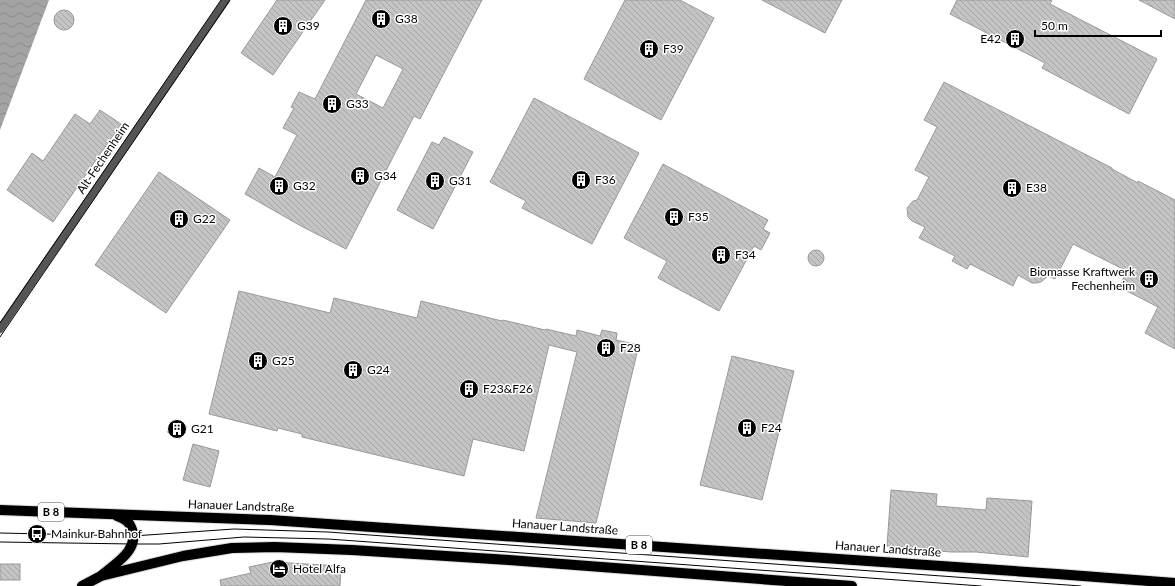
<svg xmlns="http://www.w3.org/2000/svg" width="1175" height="586" viewBox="0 0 1175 586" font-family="Lato,sans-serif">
<defs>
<pattern id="water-waves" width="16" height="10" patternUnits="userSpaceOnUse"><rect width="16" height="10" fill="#a3a3a3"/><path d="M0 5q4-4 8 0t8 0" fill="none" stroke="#8b8b8b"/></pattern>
<pattern id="building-back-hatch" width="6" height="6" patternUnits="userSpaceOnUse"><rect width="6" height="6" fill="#c4c4c4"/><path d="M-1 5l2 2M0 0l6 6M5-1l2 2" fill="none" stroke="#a7a7a7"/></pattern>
</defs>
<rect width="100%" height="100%" fill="#fff"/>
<path fill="url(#water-waves)" d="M0 0H49L0 130Z"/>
<g fill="url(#building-back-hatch)" stroke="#999" fill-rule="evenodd">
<path d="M277 0H325L273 75 241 53Z"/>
<path d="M366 0H482L420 119 414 116 346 249 301 226 245 194 259 168 275 177 297 135 283 128 294 108 291 107 299 92 315 99ZM376 55 403 69 383 108 356 94Z"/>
<path d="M625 0H680L714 18 661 120 584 79Z"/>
<path d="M762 0H842L825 33Z"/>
<path d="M957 0H1052L1050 4 1157 59 1129 114 1042 68 1045 63 950 14Z"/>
<path d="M1139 0H1175V19Z"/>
<circle cx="64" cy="20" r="10"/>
<path d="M944 82 1112 168V169L1138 183V181L1175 200V349L1145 333 1158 307 1119 287 1127 271 1073 244 1055 279 1048 276 1041 282 1036 283H1032L1018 275 1013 286 970 264 967 269 952 261 955 256 919 238 925 227 912 221 908 217 907 208 913 201 917 200 929 177 915 170 937 127 924 120Z"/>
<path d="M534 98 639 153 592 244 522 208 526 201 490 182Z"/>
<path d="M100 110 121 124 53 222 7 190 32 153 43 161 75 114 90 124Z"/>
<path d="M444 137 473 152 433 229 397 210 432 142 439 145Z"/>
<path d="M663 164 768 220 763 229 770 233 761 250 754 246 719 311 658 278 667 261 624 238Z"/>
<path d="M159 172 230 220 166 313 95 265Z"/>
<circle cx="816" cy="258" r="8"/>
<path d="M239 291 330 313 334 298 417 318 421 301 502 321 503 320 545 330 546 329 576 336 577 330 600 336 602 330 617 333 616 340 639 345 596 523 536 518 577 352 549 345 524 451 473 439 464 476 302 437V434L278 428 277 431 209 414Z"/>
<path d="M732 356 794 371 762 500 700 485Z"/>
<path d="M176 419 187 427 179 439 167 432Z"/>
<path d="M193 444 219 451 210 487 183 480Z"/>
<path d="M891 490 937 494 936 506 986 510 987 498 1032 501 1028 557 976 552H951L939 551V549L887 546Z"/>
<path d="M273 562 341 566 340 586H221L220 580 251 573 249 567Z"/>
<rect x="0" y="564" width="20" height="16"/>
</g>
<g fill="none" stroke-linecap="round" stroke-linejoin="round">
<g stroke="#dbdbdb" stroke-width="12">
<g id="primary">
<path d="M0 510 270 520 1057 574 1175 583"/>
<path d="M102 575C116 563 141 549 131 527 129 521 123 518 117 516"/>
<path d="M82 586 101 576 183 556 232 548 275 547 352 550 509 560 852 586"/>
</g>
</g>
<path stroke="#555" stroke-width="8" d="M0 329 226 0"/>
<use href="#primary" stroke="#000" stroke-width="10"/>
<g stroke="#000" stroke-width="1">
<path d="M0 323 221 0"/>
<path d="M0 337 230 0"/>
<path d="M0 533 133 536 234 529 328 532 1081 586"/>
<path d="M0 542 133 544H159L244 537 328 539 981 586"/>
</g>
</g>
<defs>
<g id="building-disc" transform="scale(1)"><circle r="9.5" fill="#000" stroke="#fff"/><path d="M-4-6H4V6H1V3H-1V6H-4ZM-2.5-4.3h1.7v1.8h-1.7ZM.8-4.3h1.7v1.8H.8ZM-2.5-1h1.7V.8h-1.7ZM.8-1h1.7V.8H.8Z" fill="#fff"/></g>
<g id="bus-disc" transform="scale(1)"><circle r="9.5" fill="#000" stroke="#fff"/><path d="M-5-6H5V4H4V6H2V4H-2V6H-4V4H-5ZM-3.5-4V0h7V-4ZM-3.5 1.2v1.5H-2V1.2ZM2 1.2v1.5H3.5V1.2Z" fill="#fff"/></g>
<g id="hotel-disc" transform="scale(1)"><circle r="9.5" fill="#000" stroke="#fff"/><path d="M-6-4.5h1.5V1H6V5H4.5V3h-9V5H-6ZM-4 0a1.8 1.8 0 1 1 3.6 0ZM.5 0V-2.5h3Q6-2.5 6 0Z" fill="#fff"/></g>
</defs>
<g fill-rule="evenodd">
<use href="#building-disc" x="381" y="19"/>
<use href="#building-disc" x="283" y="26"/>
<use href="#building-disc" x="1015" y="39"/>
<use href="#building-disc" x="649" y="49"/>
<use href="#building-disc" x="332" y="104"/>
<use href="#building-disc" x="360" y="176"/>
<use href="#building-disc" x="581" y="180"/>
<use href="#building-disc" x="435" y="181"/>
<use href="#building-disc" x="279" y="186"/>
<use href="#building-disc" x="1012" y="188"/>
<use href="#building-disc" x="674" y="217"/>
<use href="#building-disc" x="179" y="219"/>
<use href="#building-disc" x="721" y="255"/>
<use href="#building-disc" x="1149" y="279"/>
<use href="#building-disc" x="606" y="348"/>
<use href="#building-disc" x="258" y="361"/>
<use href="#building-disc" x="353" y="370"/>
<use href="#building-disc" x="469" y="389"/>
<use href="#building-disc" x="747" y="428"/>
<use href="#building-disc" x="177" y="429"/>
<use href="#bus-disc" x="37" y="534"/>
<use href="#hotel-disc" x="279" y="569"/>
</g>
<g text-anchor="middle" stroke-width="3" stroke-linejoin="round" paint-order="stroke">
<g fill="#fff" stroke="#4c4c4c" stroke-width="1">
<rect x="38" y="503" width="26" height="18" rx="3"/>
<rect x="626" y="536" width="26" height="18" rx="3"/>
</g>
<g font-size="11" font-weight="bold" fill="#000">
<text x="51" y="516">B 8</text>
<text x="639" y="549">B 8</text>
</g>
<g font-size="12" fill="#000" stroke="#fff" text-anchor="start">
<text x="395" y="23">G38</text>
<text x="297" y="30">G39</text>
<text x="1001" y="43" text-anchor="end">E42</text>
<text x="663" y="53">F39</text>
<text x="346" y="108">G33</text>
<text x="374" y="180">G34</text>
<text x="595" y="184">F36</text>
<text x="449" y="185">G31</text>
<text x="293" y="190">G32</text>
<text x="1026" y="192">E38</text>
<text x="688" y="221">F35</text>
<text x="193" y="223">G22</text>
<text x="735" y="259">F34</text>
<text x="1135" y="276" text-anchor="end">Biomasse Kraftwerk<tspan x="1135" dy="14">Fechenheim</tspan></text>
<text x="620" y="352">F28</text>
<text x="272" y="365">G25</text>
<text x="367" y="374">G24</text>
<text x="483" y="393">F23&amp;F26</text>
<text x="761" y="432">F24</text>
<text x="191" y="433">G21</text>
<text x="51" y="538">Mainkur Bahnhof</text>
<text x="293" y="573">Hotel Alfa</text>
</g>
<g font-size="12" fill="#000" stroke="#fff">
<text transform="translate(103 158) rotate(-56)" y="4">Alt-Fechenheim</text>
<text transform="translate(241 506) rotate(2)" y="4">Hanauer Landstraße</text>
<text transform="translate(565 527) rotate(4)" y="4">Hanauer Landstraße</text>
<text transform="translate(888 549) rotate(4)" y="4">Hanauer Landstraße</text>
</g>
</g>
<path d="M1035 30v6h126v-6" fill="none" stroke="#000000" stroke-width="2"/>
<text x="1041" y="30" font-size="12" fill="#000000" stroke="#ffffff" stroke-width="3" paint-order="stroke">50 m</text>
</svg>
